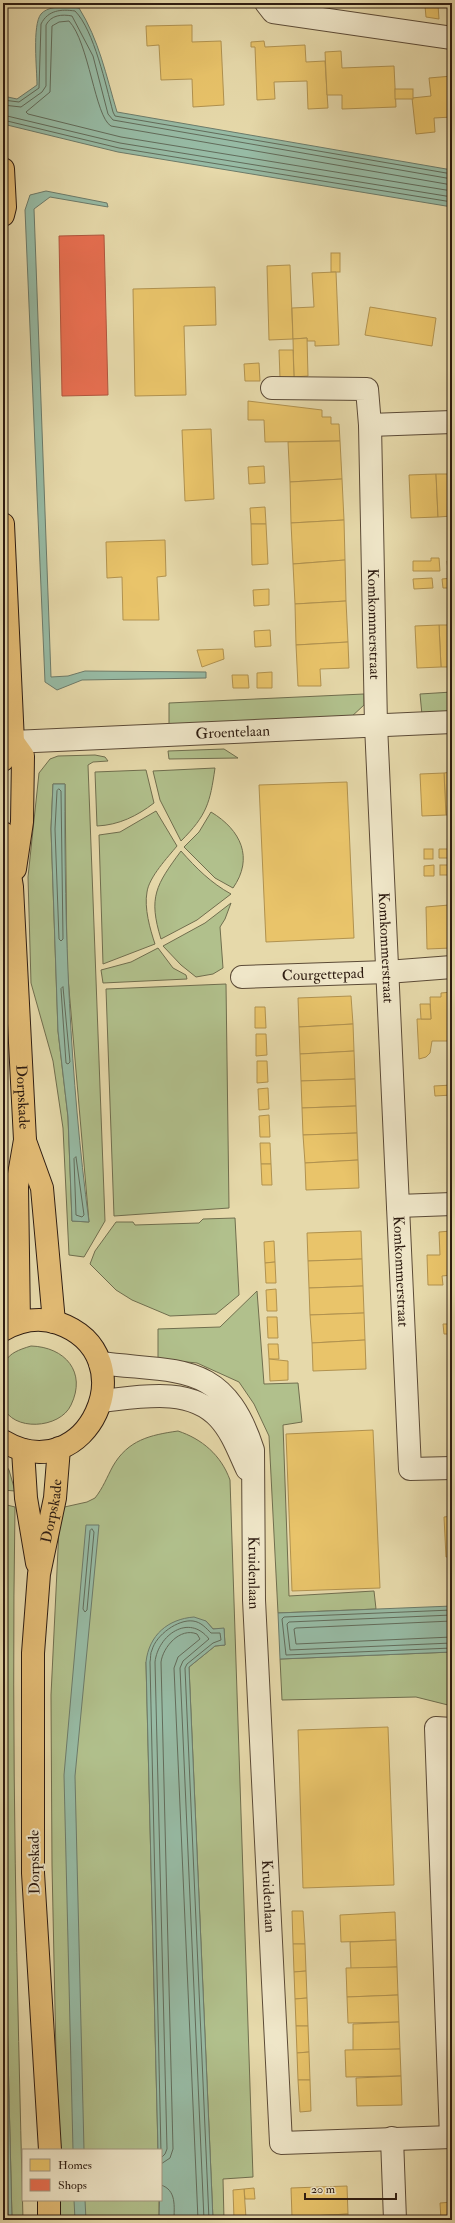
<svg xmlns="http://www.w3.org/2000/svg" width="455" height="2223" viewBox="0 0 455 2223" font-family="'IM FELL Double Pica',serif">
<rect width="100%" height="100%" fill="#e6d9aa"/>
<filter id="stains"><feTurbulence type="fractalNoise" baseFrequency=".005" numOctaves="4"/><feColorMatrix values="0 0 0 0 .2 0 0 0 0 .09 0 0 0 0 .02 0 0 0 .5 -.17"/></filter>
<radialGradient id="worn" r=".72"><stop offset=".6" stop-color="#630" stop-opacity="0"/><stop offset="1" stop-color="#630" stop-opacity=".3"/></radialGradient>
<g fill="#b1c08c" stroke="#706e4e" fill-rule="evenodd">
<path d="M452 692V713L422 715 420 694Z"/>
<path d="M364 694V705L350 718 169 724V703Z"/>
<path d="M224 749 238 758 169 759 168 751Z"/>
<path d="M95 755 105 757 108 761 93 762 88 765 105 1221 84 1257 69 1255 63 1128 53 1061 31 983 28 877 39 773 50 759 58 756ZM53 784H65L67 966 89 1222 72 1221 68 1117 58 1031 51 829Z"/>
<path d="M215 768C210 803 207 815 181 841L160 800 153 771Z"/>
<path d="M146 770 154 803C137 816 119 825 97 826L95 772Z"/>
<path d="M156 811 177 846C168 857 149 877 147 892 144 908 150 929 155 944L103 964 99 835 120 832Z"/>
<path d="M211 812C241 830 254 858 233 888L215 878 184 847 199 832Z"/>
<path d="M181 851C196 868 211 883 231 894L197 920 161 939C148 897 156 885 181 851Z"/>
<path d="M231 903 225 919 220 927 223 968 213 974 196 977 181 965 163 946 205 923Z"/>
<path d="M158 948 173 968 186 975 187 979 103 983 101 970 131 962Z"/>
<path d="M226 984 229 1208 114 1216 106 989Z"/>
<path d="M235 1218 239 1295 216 1314 170 1316 132 1300 116 1290 90 1264 95 1251 116 1222H133L135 1225 199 1223 203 1219Z"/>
<path d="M257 1291 264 1384 298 1383 302 1422 283 1425 289 1596 374 1591 376 1609 278 1613 269 1436 254 1404 239 1382 197 1363 158 1359V1329L220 1327Z"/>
<path d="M31 1346C65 1347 87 1372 71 1405 60 1429 12 1432 3 1406 1 1401 3 1392 3 1387 3 1360 4 1354 31 1346Z"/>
<path d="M178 1431C202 1439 221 1455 230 1480L253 2177 223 2179 224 2220H213L189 1667 215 1646 225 1645 224 1629H213L206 1621 146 1662 158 2150H58L52 1865 51 1695 60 1508 87 1502 95 1498C103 1488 107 1477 113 1466 128 1440 150 1435 178 1431Z"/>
<path d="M3 1461 9 1470 15 1491 3 1490Z"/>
<path d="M3 1504 15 1507C11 1744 17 1982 23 2220H12L3 1848Z"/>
<path d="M452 1652V1706L416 1697 282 1700 280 1659Z"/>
<rect x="59" y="2200" width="100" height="20"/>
</g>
<g fill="#97bba5" stroke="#6d7b6a">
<path d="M67 6 79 8C99 40 106 75 117 112L452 170V207L118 152 3 124V96L17 99 37 85C37 70 32 25 41 14 47 7 59 7 67 6Z"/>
<path d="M46 191 107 203 108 207 50 197 34 209 51 677 68 676 85 671 206 672V678L82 680 57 690 45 682 25 210 30 195Z"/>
<path d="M53 784H65C64 930 70 1077 89 1222L72 1221 68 1117 58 1031 51 829Z"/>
<path d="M86 1525H99L75 1776 84 2150H73L64 1775Z"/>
<path d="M452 1606V1652L280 1659 278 1613Z"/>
<path d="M194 1617 206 1621 213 1629 224 1628 225 1645 215 1646 189 1667 213 2220H159L161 2150H158L146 1662C149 1635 168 1619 194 1617Z"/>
<path d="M3 1848 12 2220H3Z"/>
<path d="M74 2200H85L86 2220H75Z"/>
</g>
<g fill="#e9c46a" stroke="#b1924f">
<path d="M438 5 439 19 426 17 425 6Z"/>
<path d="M192 25V42L221 41 224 105 193 107 192 79 161 80 159 45 147 46 146 26Z"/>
<path d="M264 41 265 47 305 45 306 62 325 61 328 108 308 109 307 81 274 82 275 99 257 100 255 47H251V42Z"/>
<path d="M341 51 342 68 394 66 396 107 342 109V95H327L325 52Z"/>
<path d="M452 76V117L434 118 435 132 416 134 412 98 431 96 429 78Z"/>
<rect x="395" y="89" width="18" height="10"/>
<rect x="331" y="253" width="9" height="19"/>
<path d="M290 265 293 339 269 340 267 266Z"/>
<path d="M336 272 339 345 315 346V341H307V338L293 339 292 308 314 307 312 273Z"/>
<path d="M215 287 216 325 184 326 186 395 135 396 133 289Z"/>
<path d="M370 307 436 318 432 346 365 335Z"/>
<path d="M452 320V347L448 346Z"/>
<path d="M307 338 308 376 294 377 293 339Z"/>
<path d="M279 350H293L294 377 280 378Z"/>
<path d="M259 363 260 381H245L244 364Z"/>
<path d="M248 401 322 410V417H331V424H339L340 441 265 442 264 420H248Z"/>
<path d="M211 429 214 499 185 501 182 430Z"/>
<path d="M340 441 342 479 290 482 288 442Z"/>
<path d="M264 466 265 483 249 484 248 467Z"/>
<path d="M436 474 438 517 411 518 409 475Z"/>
<path d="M436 474H452V516L438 517Z"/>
<path d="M342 479 344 520 291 523 290 482Z"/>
<path d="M265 507 266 524H251L250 508Z"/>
<path d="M344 520 345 560 293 564 291 523Z"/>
<path d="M251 524H266L268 564 252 565Z"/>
<path d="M165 540 166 576 157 577 159 620H123L122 577 107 578 106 542Z"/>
<path d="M431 558H439L440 571H413V561H431Z"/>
<path d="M345 560 346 601 295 604 293 564Z"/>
<path d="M447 561H452V570L448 571Z"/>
<path d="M432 578 433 588 414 589 413 579Z"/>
<path d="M452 578V588H443L442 579Z"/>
<path d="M269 589V605L254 606 253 590Z"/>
<path d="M346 601 348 642 296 645 295 604Z"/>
<path d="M439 625H452V667H441Z"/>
<path d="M439 625 441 667 417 668 415 626Z"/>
<path d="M270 630 271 646 255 647 254 631Z"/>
<path d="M348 642 349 668 320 669 321 686H298L296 645Z"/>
<path d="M223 649 224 659 202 667 197 650Z"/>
<path d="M272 672V688H257V673Z"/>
<path d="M232 675H248L249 688H233Z"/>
<path d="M452 772V815H446L444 773Z"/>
<path d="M444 773 446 815 422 816 420 774Z"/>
<path d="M347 782 354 938 266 942 259 785Z"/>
<rect x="424" y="849" width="9" height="10"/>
<path d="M439 849H448L449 858H439Z"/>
<path d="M434 865V876H424V866Z"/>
<rect x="440" y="865" width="9" height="10"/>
<path d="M449 905 451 948 427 949 426 907Z"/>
<path d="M449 905H452V948H451Z"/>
<path d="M452 992V1041H432L430 1053 426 1057 419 1059 417 1019H431L430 997H441V993Z"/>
<path d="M351 996 353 1024 299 1027 298 998Z"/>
<path d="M420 1004H430L431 1019H421Z"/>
<path d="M255 1007H265L266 1028H255Z"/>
<path d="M353 1024 354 1051 300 1054 299 1027Z"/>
<path d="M256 1034H266L267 1055 256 1056Z"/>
<path d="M354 1051 355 1079 301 1081 300 1054Z"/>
<path d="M257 1061H267L268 1082 257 1083Z"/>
<path d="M355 1079 356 1106 302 1108 301 1081Z"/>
<path d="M452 1085V1095L435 1096 434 1086Z"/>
<path d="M268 1088 269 1109 259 1110 258 1089Z"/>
<path d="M356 1106 357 1133 303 1135 302 1108Z"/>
<path d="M269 1115 270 1137H260L259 1116Z"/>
<path d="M357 1133 358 1160 305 1163 303 1135Z"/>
<path d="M260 1143H270L271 1164H261Z"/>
<path d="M358 1160 359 1188 306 1190 305 1163Z"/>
<path d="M261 1164H271L272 1185H262Z"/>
<path d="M451 1227 452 1275 442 1276 443 1285H428L427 1255H440L439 1232 451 1231Z"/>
<path d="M361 1231 362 1259 308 1261 307 1233Z"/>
<path d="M274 1241 275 1262 265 1263 264 1242Z"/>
<path d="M362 1259 363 1286 309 1288 308 1261Z"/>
<path d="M275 1262 276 1283H266L265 1263Z"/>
<path d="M363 1286 364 1313 310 1315 309 1288Z"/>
<path d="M276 1289 277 1311H267L266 1290Z"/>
<path d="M364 1313 365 1340 312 1343 310 1315Z"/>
<path d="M267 1317H277L278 1338H268Z"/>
<path d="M443 1324H452V1334H444Z"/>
<path d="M365 1340 366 1369 313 1371 312 1343Z"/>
<path d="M268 1344H278L279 1359H269Z"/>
<path d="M269 1359 288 1361V1380L270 1381Z"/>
<path d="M373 1430 380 1588 292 1591 286 1434Z"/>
<path d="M452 1516V1557H446L444 1517Z"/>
<path d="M388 1727 394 1885 303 1888 298 1730Z"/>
<path d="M292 1911H303L305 1944H293Z"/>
<path d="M395 1912 396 1940 341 1942 340 1915Z"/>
<path d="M396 1940 397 1967 351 1969 350 1942Z"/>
<path d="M293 1944H305L306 1971 294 1972Z"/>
<path d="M397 1967 398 1995 347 1997 346 1968Z"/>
<path d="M306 1971 307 1998 295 1999 294 1972Z"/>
<path d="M398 1995 399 2022 348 2023 347 1997Z"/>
<path d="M307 1998 308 2026H296L295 1999Z"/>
<path d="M399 2022 400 2049 353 2051V2024Z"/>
<path d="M296 2026H308L309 2052 297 2053Z"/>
<path d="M400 2049 401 2076 346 2077 345 2050Z"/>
<path d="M309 2052 310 2080H298L297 2053Z"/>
<path d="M401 2076 402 2105 357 2106 356 2078Z"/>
<path d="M298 2080H310L311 2111 300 2112Z"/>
<path d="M347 2186 348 2214 292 2217 291 2188Z"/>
<path d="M254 2188 255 2199H245L244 2189Z"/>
<path d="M244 2189 246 2218 234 2219 233 2190Z"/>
<path d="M452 2202V2220H441L440 2203Z"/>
<path d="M348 2214V2220H292V2217Z"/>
</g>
<path fill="#e76f51" stroke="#b0563e" d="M104 235 108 395 62 396 59 236Z"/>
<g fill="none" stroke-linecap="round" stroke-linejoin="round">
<g stroke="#626c5b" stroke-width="1">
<path d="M3 100 19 102 39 88 41 24C48 10 61 9 75 11 94 30 106 86 113 112L115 116 452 174"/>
<path d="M3 105 21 107 42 92 46 86V25C51 15 62 14 72 16L93 56 108 114 113 120 452 179"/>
<path d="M3 115 120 143 452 197"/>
<path d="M3 120 119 148 452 202"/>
<path d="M452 185 111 126C95 117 89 42 69 21L59 22 52 26 50 92 26 112 28 114 121 137 452 191"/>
<path d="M59 789 61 791 63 939 61 941 59 939 55 829 57 791Z"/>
<path d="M63 987 70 1062 68 1064 66 1063 61 989Z"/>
<path d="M76 1157 84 1215 82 1217 76 1215 74 1159Z"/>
<path d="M92 1529 94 1532 87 1610 85 1612 83 1609 90 1531Z"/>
<path d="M452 1610 284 1617 282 1619 286 1655 452 1648"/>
<path d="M452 1615 289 1622 287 1624 290 1650 452 1643"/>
<path d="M452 1621 296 1628 294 1629 296 1644 452 1637"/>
<path d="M3 2007 8 2220"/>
<path d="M161 2152 150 1662C151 1658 150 1653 152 1650 156 1635 178 1619 193 1621 201 1622 206 1628 211 1633H220L221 1640 213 1643 187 1664 185 1668 209 2220"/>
<path d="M161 2158 165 2154 167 2149 155 1662C158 1635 189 1613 209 1639L183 1661 180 1668 204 2220"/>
<path d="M161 2164 170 2158 173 2149 161 1662C163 1647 180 1627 197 1634L200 1639 178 1657 174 1668 198 2220"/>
<path d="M161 2185C177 2190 174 2207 174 2220"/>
</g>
<g stroke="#5c4b37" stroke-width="24">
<g id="minor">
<path d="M266 3 273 12 452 38"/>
<path d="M272 388 367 389 370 425 452 422"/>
<path id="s1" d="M370 425 376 725 410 1469 452 1468"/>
<path id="s2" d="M13 742 452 722"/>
<path id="s3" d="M242 977 387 972 452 967"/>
<path d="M398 1206 452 1204"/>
<path id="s4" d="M100 1363C178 1373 224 1360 253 1450L254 1600 281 2143 452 2137"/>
<path d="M102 1401C139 1397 190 1386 219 1418 232 1432 239 1452 247 1469"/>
<path d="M451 2137 436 1728 452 1729"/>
<path d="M392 2138 395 2220"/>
</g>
</g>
<g stroke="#2e1c11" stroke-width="24">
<g id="major">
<path d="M3 169 5 207 3 215"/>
<path d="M3 524 13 742 3 760"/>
<path d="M13 742 23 756 22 822 15 869"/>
<path id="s5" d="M3 833 12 887 25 1140 17 1186 19 1322"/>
<path d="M25 1141 42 1188 54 1322"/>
<path d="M3 1330C20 1320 40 1317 58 1323 149 1355 87 1491 3 1441"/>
<path d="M23 1450 26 1498 37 1563"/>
<path id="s6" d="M50 2150 33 1873V1653L39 1574 55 1498 59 1448"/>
<path d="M49 2220V2200"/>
</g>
</g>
<use href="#minor" stroke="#efe6c8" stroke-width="22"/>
<use href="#major" stroke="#e3bc75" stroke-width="22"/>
</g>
<g text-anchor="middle" stroke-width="4" stroke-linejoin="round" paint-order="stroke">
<g font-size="15" fill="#2e1c11" stroke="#efe6c8">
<text dy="5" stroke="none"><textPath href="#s1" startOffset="199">Komkommerstraat</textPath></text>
<text dy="5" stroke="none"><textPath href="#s2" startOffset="220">Groentelaan</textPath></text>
<text dy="5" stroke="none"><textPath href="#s1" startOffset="523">Komkommerstraat</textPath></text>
<text dy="5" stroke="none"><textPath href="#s3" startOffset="81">Courgettepad</textPath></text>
<text dy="5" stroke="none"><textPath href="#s5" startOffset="265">Dorpskade</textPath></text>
<text dy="5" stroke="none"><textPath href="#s1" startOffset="847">Komkommerstraat</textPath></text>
<text dy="5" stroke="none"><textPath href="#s6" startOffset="641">Dorpskade</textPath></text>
<text dy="5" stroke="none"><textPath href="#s4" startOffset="316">Kruidenlaan</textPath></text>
<text transform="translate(34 1862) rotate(-91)" y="5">Dorpskade</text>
<text dy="5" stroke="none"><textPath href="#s4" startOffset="640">Kruidenlaan</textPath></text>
</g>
</g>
<rect width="455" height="2223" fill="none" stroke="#e6d9aa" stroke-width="16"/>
<rect x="4" y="4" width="447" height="2215" fill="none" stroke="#2e1c11" stroke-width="2"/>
<rect x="8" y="8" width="439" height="2207" fill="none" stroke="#2e1c11"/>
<rect x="22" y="2149" width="140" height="52" fill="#efe6c8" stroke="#a2957f"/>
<rect x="30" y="2159" width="20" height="12" fill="#e9c46a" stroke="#a2957f"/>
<text x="58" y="2169" font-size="12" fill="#2e1c11">Homes</text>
<rect x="30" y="2179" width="20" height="12" fill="#e76f51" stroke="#a2957f"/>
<text x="58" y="2189" font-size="12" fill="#2e1c11">Shops</text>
<path d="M305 2193v6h91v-6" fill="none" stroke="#2e1c11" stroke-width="2"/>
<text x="311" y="2193" font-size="12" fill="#2e1c11" stroke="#efe6c8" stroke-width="3" paint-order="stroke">20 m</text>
<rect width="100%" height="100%" filter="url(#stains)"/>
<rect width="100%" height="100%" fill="url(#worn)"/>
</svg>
